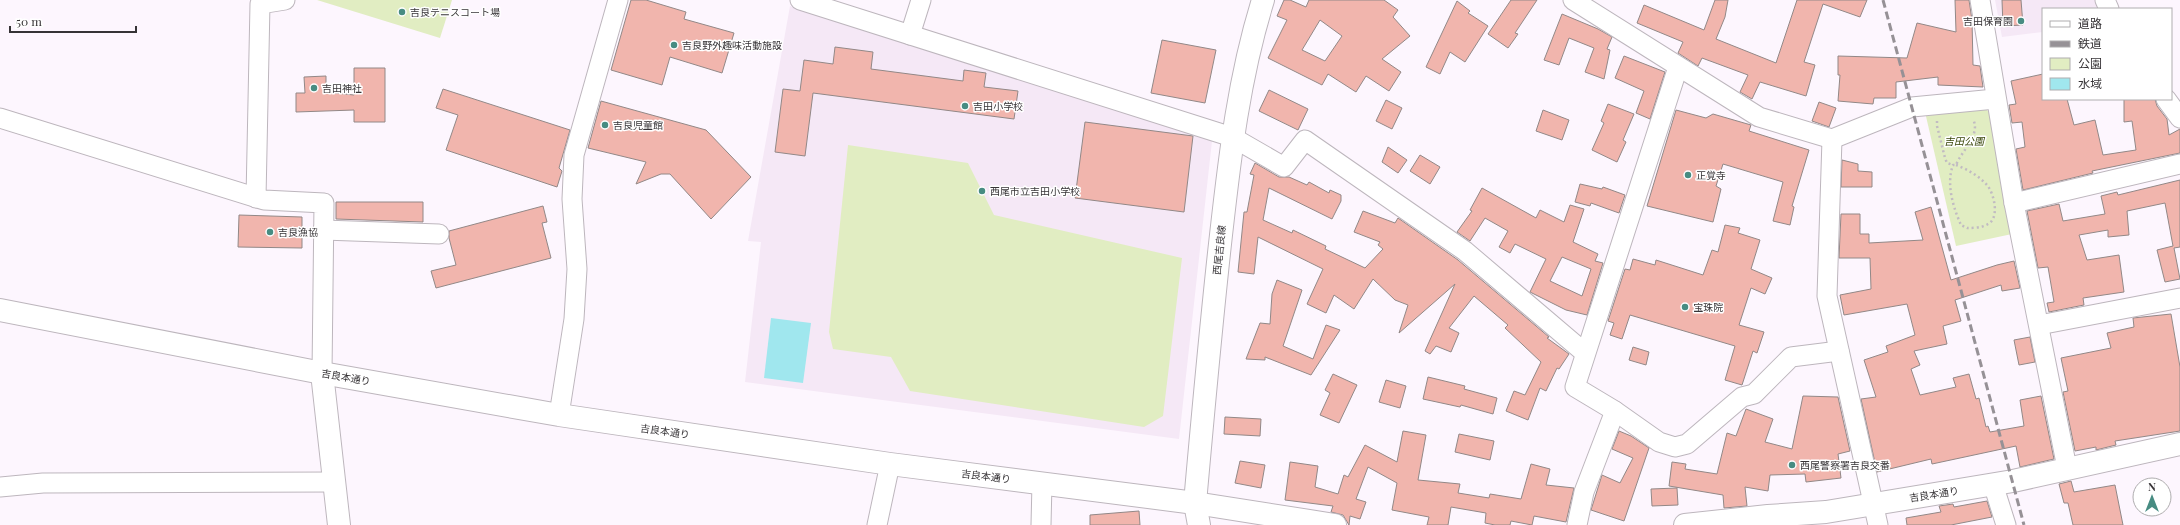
<svg xmlns="http://www.w3.org/2000/svg" width="2180" height="525" viewBox="0 0 2180 525" font-family="'Playfair Display','Noto Sans JP',serif">
<rect width="100%" height="100%" fill="#fdf6fe"/>
<g fill="#f5e8f6">
<path d="M1995 0H2098L2102 9H2043V32L2002 37Z"/>
<path d="M790 6 1212 141 1179 439 745 382 761 242 748 241Z"/>
</g>
<g fill="#e1edc2">
<path d="M317 0H452L440 38Z"/>
<path d="M1985 108 1990 113 2012 234 1956 246 1925 112Z"/>
<path d="M848 145 968 163 994 215 1182 258 1163 416 1144 427 910 391 891 357 833 349 829 332Z"/>
</g>
<path fill="#a0e7ee" d="M771 318 811 323 803 383 764 378Z"/>
<g fill="#f1b5ad" stroke="#928887" fill-rule="evenodd">
<path d="M631 0H646L686 12 684 19 734 33 722 73 670 57 662 85 611 70Z"/>
<path d="M1284 0H1290L1306 7 1309 0H1384L1398 10 1393 17 1410 36 1382 59 1401 72 1389 91 1366 76 1356 92 1328 74 1322 85 1268 58 1287 20 1277 16ZM1320 20 1342 36 1325 61 1302 50Z"/>
<path d="M1511 0H1537L1515 33 1518 34 1508 48 1488 34Z"/>
<path d="M1715 0H1728L1725 17 1716 39 1776 63 1797 0H1867L1860 17 1823 4 1804 62 1815 65 1806 96 1760 82 1752 99 1740 92 1748 75 1702 58 1698 66 1678 53 1683 42 1637 23 1644 5 1704 30Z"/>
<path d="M1955 0H1969L1972 20 1973 65 1980 66 1983 87 1938 85V77L1896 82V98H1874L1873 104 1838 101 1840 75H1838V56L1907 58 1917 23 1956 32Z"/>
<path d="M2002 0H2021L2023 25 2003 26Z"/>
<path d="M1457 1 1470 11 1468 13 1488 26 1465 62 1450 52 1440 74 1426 67Z"/>
<path d="M1562 14 1598 29 1612 37 1607 49 1610 50 1604 79 1585 72 1594 48 1569 38 1559 65 1544 60Z"/>
<path d="M1162 40 1216 50 1205 103 1151 93Z"/>
<path d="M835 47 873 52 871 69 963 81 964 70 986 73 984 87 1018 91 1014 119 813 93 805 156 775 152 783 89 800 91 804 60 833 64Z"/>
<path d="M1624 56 1665 72 1650 119 1636 113 1644 91 1615 78Z"/>
<path d="M354 68H385V122H354V110L296 112V93H305L304 77 326 76V92L354 95Z"/>
<path d="M2043 74V99H2067L2074 125 2095 120 2103 155 2136 150 2132 121 2124 122V99H2155L2157 106 2167 119 2169 135 2180 129V153L2092 171 2093 173 2023 190 2016 149 2025 147 2022 122 2012 123 2009 105 2016 104 2011 81Z"/>
<path d="M443 89 570 130 559 168 562 171 557 187 446 150 458 115 436 108Z"/>
<path d="M1269 90 1308 109 1298 130 1259 111Z"/>
<path d="M1386 100 1402 108 1392 129 1376 121Z"/>
<path d="M601 101 706 130 751 177 711 219 670 174H661L636 184 646 162 588 148Z"/>
<path d="M1819 102 1836 108 1829 127 1812 121Z"/>
<path d="M1608 104 1634 114 1623 140 1626 142 1617 162 1592 150 1604 123 1601 121Z"/>
<path d="M1543 110 1569 120 1562 140 1536 131Z"/>
<path d="M1676 110 1706 118 1713 114 1751 125 1749 131 1809 150 1792 206 1794 207 1790 225 1773 221 1783 182 1723 164 1716 186 1721 189 1713 222 1647 206Z"/>
<path d="M1085 122 1193 136 1184 212 1075 198Z"/>
<path d="M1388 147 1407 160 1398 173 1382 162Z"/>
<path d="M1420 155 1440 167 1430 184 1410 171Z"/>
<path d="M1842 160 1858 164V171L1872 172V187H1841Z"/>
<path d="M1255 163 1279 177H1289L1307 185 1309 182 1329 193 1330 190 1341 195V201L1332 219 1269 188 1263 220 1292 233 1293 230 1326 246 1325 249 1365 268 1383 249 1378 245 1380 242 1354 232 1363 211 1395 223 1398 218 1458 260 1549 337 1547 338 1569 354 1559 369 1557 368 1546 391 1540 388 1528 420 1506 411 1514 391 1525 395 1541 362 1505 328 1508 325 1474 296 1449 328 1459 333 1451 352 1436 346 1430 354 1425 351 1455 284 1399 333 1408 305 1395 300 1373 279 1354 309 1334 295 1326 313 1307 304 1323 269 1258 237 1254 274 1238 272 1244 212H1247L1254 175 1250 174Z"/>
<path d="M2180 180V247L2174 248 2180 279 2165 282 2157 250 2173 246 2165 203 2127 211 2129 235 2108 237V230L2079 235 2087 260 2119 255 2124 292 2083 298 2084 305 2049 312 2047 303 2054 302 2048 267 2038 268 2027 211 2059 204 2063 221 2105 214 2101 196 2117 192 2118 195Z"/>
<path d="M1580 184 1602 189 1603 187 1625 195 1619 213 1591 203 1590 206 1575 202Z"/>
<path d="M1482 188 1536 218 1540 210 1564 222 1570 205 1584 209 1573 242 1598 254 1595 261 1603 263 1587 315 1566 310 1530 292 1546 259 1515 244 1510 253 1499 247 1508 231 1485 218 1470 241 1457 232 1472 211 1470 210ZM1562 257 1591 269 1582 296 1550 281Z"/>
<path d="M336 202H423V222L336 219Z"/>
<path d="M543 206 547 222 542 223 551 258 436 288 431 271 456 265 449 238V231Z"/>
<path d="M1931 207 1951 280 1997 265 2014 261 2020 288 2002 291 2001 285 1955 300 1961 321 1943 326 1947 344 1914 351 1920 365 1911 369 1920 395 1956 387 1953 378 1969 374 1976 399 1979 398 1986 427 1988 426 1990 432 2024 426 2020 400 2041 396 2054 459 2020 467 2016 446 1932 464 1931 459 1877 472 1861 399 1876 397 1864 360 1888 352 1886 346 1915 335 1907 304 1844 315 1840 295 1871 289 1870 258H1839L1841 214H1860V234H1869V243L1923 240 1915 212Z"/>
<path d="M239 215 302 217V248L238 247Z"/>
<path d="M1725 225 1740 228 1738 233 1760 240 1751 269 1772 278 1765 294 1751 288 1739 325 1764 332 1757 353 1753 351 1742 385 1725 380 1735 346 1630 315 1622 339 1610 335 1614 323 1608 321 1625 269 1630 270 1633 259 1655 265 1656 260 1703 275 1712 250 1718 252Z"/>
<path d="M1277 280 1302 290 1283 346 1313 359 1326 325 1340 330 1311 375 1265 357V360L1246 359 1260 323 1270 324 1272 294Z"/>
<path d="M2171 314 2180 367V431L2115 441 2116 445 2096 450V447L2075 451 2063 392 2068 391 2061 358 2111 348 2107 333 2134 327 2133 318Z"/>
<path d="M2030 337 2035 362 2019 365 2014 340Z"/>
<path d="M1633 347 1649 352 1646 365 1629 360Z"/>
<path d="M1333 374 1357 385 1339 423 1320 415 1330 393 1325 390Z"/>
<path d="M1428 377 1465 386 1464 389 1497 398 1493 414 1461 405 1460 407 1423 399Z"/>
<path d="M1386 380 1406 386 1400 408 1379 402Z"/>
<path d="M1803 396 1838 397 1850 451 1838 454 1841 478 1806 482 1805 474 1770 475 1768 491 1745 487 1747 506 1724 508 1723 495 1669 486 1672 462 1686 464 1685 469 1717 474 1727 433 1736 436 1746 409 1773 419 1765 442 1792 449Z"/>
<path d="M1225 417 1261 419 1260 436 1224 434Z"/>
<path d="M1403 431 1426 435 1418 480 1460 484 1458 493 1489 498 1490 494 1521 499 1531 464 1550 469 1546 485 1574 488 1566 522 1534 516 1532 525 1511 521 1510 525H1495L1485 523 1486 513 1451 507 1448 525H1427L1429 517 1392 510 1397 483 1368 467 1356 499 1366 502 1360 519 1350 516 1349 525 1343 515 1331 512 1333 506 1285 500 1290 462 1318 466 1315 487 1338 494 1344 475 1348 477 1365 445 1397 462Z"/>
<path d="M1619 431 1631 436 1649 448 1624 521 1591 510 1602 475 1620 483 1633 458 1612 449Z"/>
<path d="M1459 434 1494 441 1490 460 1455 452Z"/>
<path d="M1240 461 1265 465 1261 488 1235 483Z"/>
<path d="M2071 481 2074 492 2115 485 2123 525H2073L2068 503H2064L2059 484Z"/>
<path d="M1677 488 1678 505 1652 506 1651 489Z"/>
<path d="M1987 501 1992 517 1951 525H1907L1906 518 1941 512 1939 506 1953 504 1954 507Z"/>
<path d="M1139 511 1140 525H1090V515Z"/>
</g>
<g fill="none" stroke-linecap="round" stroke-linejoin="round">
<g stroke="#bdb6bd" stroke-width="21">
<g id="minor">
<path d="M800 0 1232 137 1284 167 1305 140 1465 251 1585 353"/>
<path d="M1573 0 1759 117 1832 139 1912 107 1995 99"/>
<path d="M1980 0 2014 203 2067 468"/>
<path d="M2105 0 2109 9"/>
<path d="M910 35 921 0"/>
<path d="M1678 67 1575 387 1615 411 1659 442 1675 447 1687 444 1742 397 1754 394 1791 357 1839 351"/>
<path d="M2166 99 2180 118"/>
<path d="M0 118 264 200 324 203 322 373"/>
<path d="M1832 139 1827 296 1878 525"/>
<path d="M256 198 260 4 285 0"/>
<path d="M2014 203 2180 164"/>
<path d="M323 230 439 234"/>
<path d="M2039 325 2180 298"/>
<path d="M559 415 574 319 577 269 572 199 574 155 618 0"/>
<path d="M1993 484 2006 525"/>
<path d="M0 487 43 483 335 482"/>
<path d="M877 525 890 464"/>
<path d="M1041 525 1042 483"/>
<path d="M1577 525 1584 492 1615 411"/>
</g>
</g>
<g stroke="#bdb6bd" stroke-width="24">
<g id="tertiary">
<path d="M322 373 339 525"/>
<path d="M1195 503 1199 525"/>
</g>
</g>
<g stroke="#bdb6bd" stroke-width="24">
<path id="primary" d="M1195 503C1203 413 1211 324 1221 235 1230 155 1239 77 1263 0"/>
</g>
<g stroke="#bdb6bd" stroke-width="24">
<g id="trunk">
<path d="M0 310 322 373 559 415 890 464 1195 503 1335 525"/>
<path d="M1685 525 1768 516 1826 512 2013 481 2180 444"/>
</g>
</g>
<g stroke="#c1bbc2" stroke-width="2.5" stroke-dasharray="2 3" stroke-linecap="butt">
<path d="M1937 121V126L1945 158 1947 163 1953 165"/>
<path d="M1956 165C1967 169 1979 176 1987 185 1994 193 2000 218 1988 224 1982 228 1973 228 1967 228L1961 225C1953 207 1946 184 1953 165H1956C1962 150 1981 135 1973 119"/>
</g>
<use href="#minor" stroke="#fff" stroke-width="19"/>
<use href="#tertiary" stroke="#fff" stroke-width="22"/>
<use href="#primary" stroke="#fff" stroke-width="22"/>
<use href="#trunk" stroke="#fff" stroke-width="22"/>
<path stroke="#969196" stroke-width="3" stroke-dasharray="8 4" stroke-linecap="butt" d="M1883 0 2024 525"/>
</g>
<g fill="#478c82" stroke="#fff" stroke-width="1.5">
<circle cx="402" cy="12" r="4"/>
<circle cx="2021" cy="21" r="4"/>
<circle cx="674" cy="45" r="4"/>
<circle cx="314" cy="88" r="4"/>
<circle cx="965" cy="106" r="4"/>
<circle cx="605" cy="125" r="4"/>
<circle cx="1688" cy="175" r="4"/>
<circle cx="982" cy="191" r="4"/>
<circle cx="270" cy="232" r="4"/>
<circle cx="1685" cy="307" r="4"/>
<circle cx="1792" cy="465" r="4"/>
</g>
<g text-anchor="middle" stroke-width="3" stroke-linejoin="round" paint-order="stroke">
<g font-size="10" fill="#363336" stroke="#fff" text-anchor="start">
<text x="410" y="16">吉良テニスコート場</text>
<text x="2013" y="25" text-anchor="end">吉田保育園</text>
<text x="682" y="49">吉良野外趣味活動施設</text>
<text x="322" y="92">吉田神社</text>
<text x="973" y="110">吉田小学校</text>
<text x="613" y="129">吉良児童館</text>
<text x="1696" y="179">正覚寺</text>
<text x="990" y="195">西尾市立吉田小学校</text>
<text x="278" y="236">吉良漁協</text>
<text x="1693" y="311">宝珠院</text>
<text x="1800" y="469">西尾警察署吉良交番</text>
</g>
<g font-size="10" font-style="italic" fill="#394509" stroke="#fff">
<text x="1964" y="145">吉田公園</text>
</g>
<g font-size="10" fill="#363336" stroke="#fff">
<text transform="translate(1219 250) rotate(-84)" y="4">西尾吉良線</text>
<text transform="translate(346 377) rotate(10)" y="4">吉良本通り</text>
<text transform="translate(665 431) rotate(8)" y="4">吉良本通り</text>
<text transform="translate(986 476) rotate(7)" y="4">吉良本通り</text>
<text transform="translate(1934 494) rotate(-9)" y="4">吉良本通り</text>
</g>
</g>
<rect x="2042" y="8" width="130" height="92" fill="#ffffff" stroke="#afadaf"/>
<rect x="2050" y="21" width="20" height="6" fill="#ffffff" stroke="#afadaf"/>
<text x="2078" y="28" font-size="12" fill="#363336">道路</text>
<rect x="2050" y="41" width="20" height="6" fill="#969196" stroke="#afadaf"/>
<text x="2078" y="48" font-size="12" fill="#363336">鉄道</text>
<rect x="2050" y="58" width="20" height="12" fill="#e1edc2" stroke="#afadaf"/>
<text x="2078" y="68" font-size="12" fill="#363336">公園</text>
<rect x="2050" y="78" width="20" height="12" fill="#a0e7ee" stroke="#afadaf"/>
<text x="2078" y="88" font-size="12" fill="#363336">水域</text>
<g transform="translate(2152 497)"><circle r="19" fill="#ffffff" stroke="#afadaf"/>
<path d="M0-3L7 15L0 10L-7 15Z" fill="#478c82"/>
<text y="-6" font-size="11" font-weight="bold" text-anchor="middle" fill="#363336">N</text>
</g>
<path d="M10 26v6h126v-6" fill="none" stroke="#363336" stroke-width="2"/>
<text x="16" y="26" font-size="12" fill="#363336" stroke="#ffffff" stroke-width="3" paint-order="stroke">50 m</text>
</svg>
